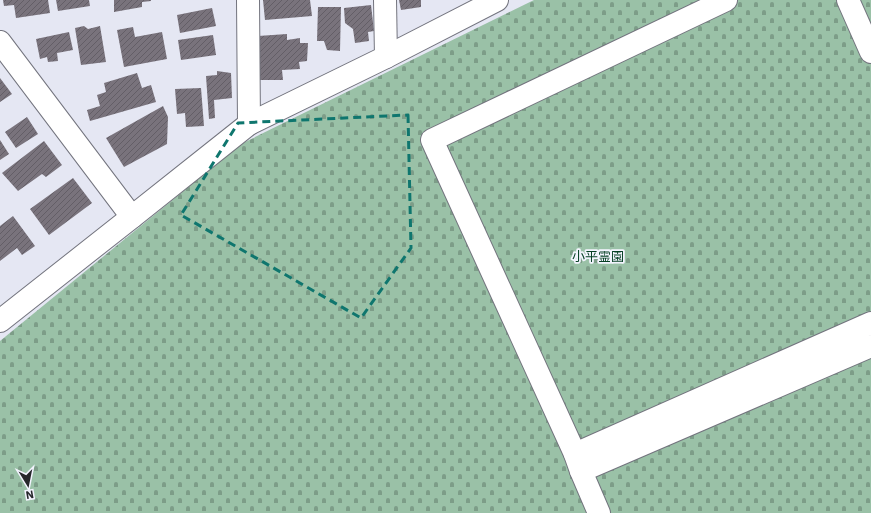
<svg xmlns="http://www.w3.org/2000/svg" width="871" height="513" viewBox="0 0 871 513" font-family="'IBM Plex Sans','Noto Sans JP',sans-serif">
<defs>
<pattern id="cemetery-stones" width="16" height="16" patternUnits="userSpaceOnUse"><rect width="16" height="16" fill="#9ac1a7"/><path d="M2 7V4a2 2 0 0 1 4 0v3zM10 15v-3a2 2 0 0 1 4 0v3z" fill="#7d9d88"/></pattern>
<pattern id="building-hatch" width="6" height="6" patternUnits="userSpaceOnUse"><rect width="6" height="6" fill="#79737c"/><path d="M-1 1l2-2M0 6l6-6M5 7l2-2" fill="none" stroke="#635e66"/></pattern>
</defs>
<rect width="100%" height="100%" fill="#e5e7f3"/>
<path fill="url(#cemetery-stones)" d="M534 0H871V513H0V341L241 144Z"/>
<g fill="url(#building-hatch)">
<path d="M3 0H48L50 13 16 18 14 5 4 6Z"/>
<path d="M56 0H89L90 6 58 11Z"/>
<path d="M114 0H151V1L142 2V7L114 12Z"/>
<path d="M263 0H310L312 16 265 20Z"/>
<path d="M399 0H421V7L401 10Z"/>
<path d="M371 5 374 31 368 32 369 41 355 43 353 29 345 23 344 8Z"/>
<path d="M318 7H341L340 51 327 50 324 41H317Z"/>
<path d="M212 8 216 26 180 33 177 15Z"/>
<path d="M84 26 88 29 100 26 106 62 81 65 75 28Z"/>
<path d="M133 27 135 37 162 32 167 59 124 67 117 30Z"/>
<path d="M69 32 73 50 57 53 58 61 48 62 47 57 40 59 36 39Z"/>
<path d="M287 34V40L300 38V43H308L307 61 299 62 300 69 282 70 283 80H260L258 36Z"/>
<path d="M213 35 216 55 181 60 178 40Z"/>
<path d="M217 71 231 73 232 98 214 100 215 118 209 119 206 76 217 75Z"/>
<path d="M137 73 142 88 151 85 156 102 90 121 87 110 100 106 97 95 106 92 104 83Z"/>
<path d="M0 78 12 94 0 102Z"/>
<path d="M201 88 204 126 186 127 185 113 177 114 175 89Z"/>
<path d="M163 106 168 117 167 144 124 167 106 138Z"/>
<path d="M27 117 38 134 16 148 5 132Z"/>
<path d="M0 140 9 154 0 160Z"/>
<path d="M44 141 62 165 46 177 42 174 18 191 2 173Z"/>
<path d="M73 178 92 203 49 235 30 209Z"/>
<path d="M13 216 35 246 22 255 17 248 0 261V226Z"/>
</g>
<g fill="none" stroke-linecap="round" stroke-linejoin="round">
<g stroke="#73747e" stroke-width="24">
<g id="minor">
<path d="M248 0 249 124"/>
<path d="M385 0 386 57"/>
<path d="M848 0 871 52"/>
<path d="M0 42 132 217"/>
<path d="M0 321 132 217 249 124 386 57 497 0"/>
<path d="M575 454 871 323"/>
<path d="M581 471 871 346"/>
<path d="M599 513 581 471 575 454 432 140 726 0"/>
</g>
</g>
<use href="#minor" stroke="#fff" stroke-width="22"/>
</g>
<path fill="none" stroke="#0f766e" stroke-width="3" stroke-dasharray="8 5" stroke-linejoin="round" d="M408 115 411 248 361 318 181 215 238 123Z"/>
<g text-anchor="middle" stroke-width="3.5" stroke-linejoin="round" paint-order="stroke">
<g font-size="13" fill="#064024" stroke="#f3f4fe">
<text x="598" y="261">小平霊園</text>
</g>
</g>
<g transform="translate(28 485) rotate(170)" stroke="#f3f4fe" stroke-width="3" paint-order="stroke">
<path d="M0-3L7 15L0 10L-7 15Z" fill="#26272b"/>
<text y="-6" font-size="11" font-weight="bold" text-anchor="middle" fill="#26272b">N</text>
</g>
</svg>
